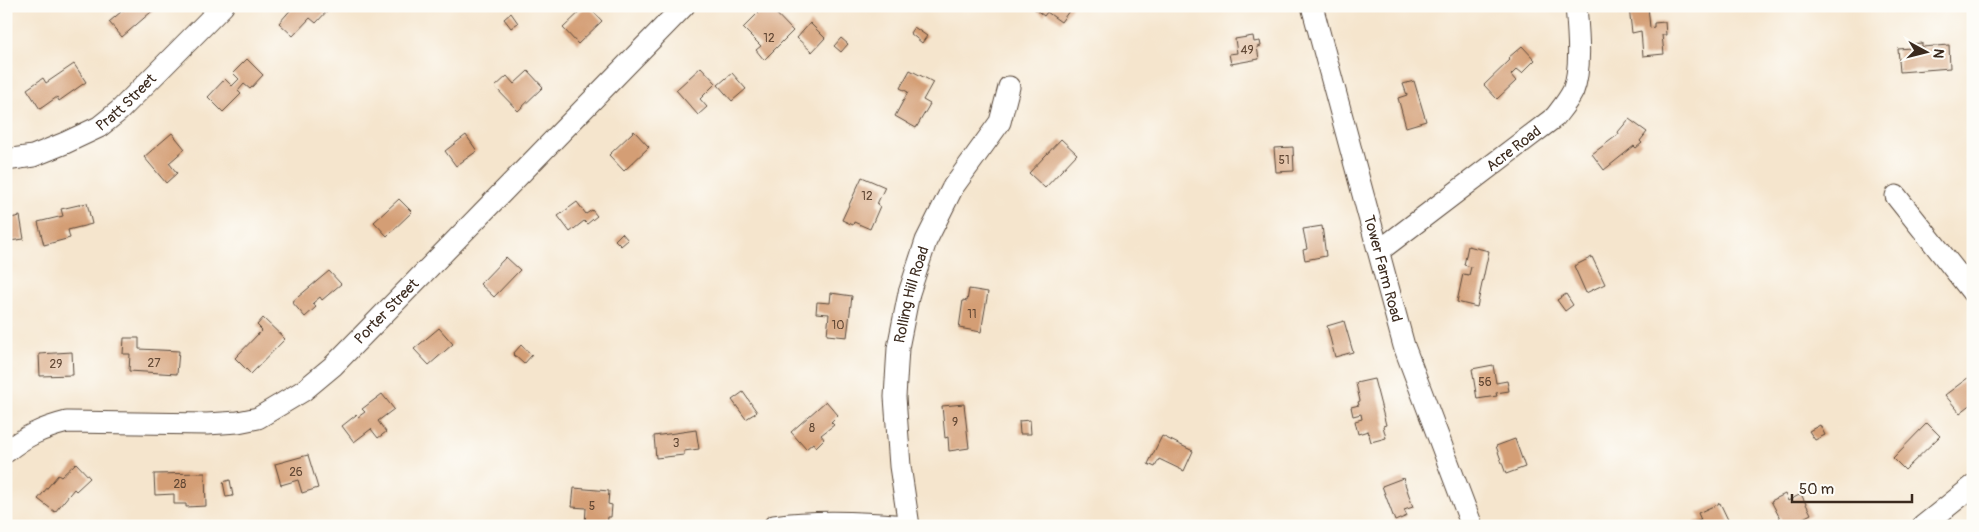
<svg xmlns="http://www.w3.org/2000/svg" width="1979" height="532" viewBox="0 0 1979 532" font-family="Pangolin,sans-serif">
<rect width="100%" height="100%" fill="#fdfcf7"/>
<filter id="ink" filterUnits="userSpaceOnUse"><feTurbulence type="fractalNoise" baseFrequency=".02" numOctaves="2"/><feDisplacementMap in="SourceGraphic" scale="10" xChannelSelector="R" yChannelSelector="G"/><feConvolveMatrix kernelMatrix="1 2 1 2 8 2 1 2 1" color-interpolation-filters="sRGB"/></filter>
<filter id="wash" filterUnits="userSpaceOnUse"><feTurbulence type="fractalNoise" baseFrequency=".0096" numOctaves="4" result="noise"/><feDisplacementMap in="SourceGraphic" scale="20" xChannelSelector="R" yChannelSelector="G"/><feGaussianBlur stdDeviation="1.12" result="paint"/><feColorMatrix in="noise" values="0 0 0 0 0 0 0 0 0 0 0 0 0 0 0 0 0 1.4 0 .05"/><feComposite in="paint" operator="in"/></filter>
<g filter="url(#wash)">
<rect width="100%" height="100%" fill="#f5e5cd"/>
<g id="blocks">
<g fill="#d49e75">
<path d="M128 6H158L122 37 109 22Z"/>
<path d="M294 6H299L302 9 305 6H326L329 9 316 23 310 18 293 36 279 23Z"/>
<path d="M586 6H588L602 21 578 44 563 28Z"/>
<path d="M765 6H769L793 31 764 60 756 50 761 46 743 28Z"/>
<path d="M1031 6H1071L1072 7 1061 22 1047 12 1044 16Z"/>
<path d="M1648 6 1650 28 1654 27V23L1665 22 1666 35H1662L1664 54 1643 56 1641 31 1632 33 1629 7Z"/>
<path d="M511 13 518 23 511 28 504 19Z"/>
<path d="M810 23 825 38 812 52 797 38Z"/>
<path d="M914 27 927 36 922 43 910 33Z"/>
<path d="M1253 36 1254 42 1260 41 1261 46 1257 47 1259 59 1231 64 1229 54 1237 53 1235 39Z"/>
<path d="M841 38 848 44 841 52 834 46Z"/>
<path d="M1922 43V47L1949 45 1950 68 1900 72 1898 49 1911 48 1910 44Z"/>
<path d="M1522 46 1535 60 1522 73 1517 69 1511 75 1516 81 1497 99 1484 85 1510 60 1508 58Z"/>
<path d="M247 59 263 75 250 89 244 84 238 91 241 94 223 112 208 97 225 79 232 86 239 79 233 73Z"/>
<path d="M74 64 86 82 59 101 57 97 40 109 27 89 43 78 46 83Z"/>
<path d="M701 67 716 83 700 99 707 107 698 115 676 90Z"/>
<path d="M910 70 933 82 923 100 930 104 916 128 895 116 908 92 900 88Z"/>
<path d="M528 71 543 87 518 111 495 87 507 76 514 84Z"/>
<path d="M732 73 746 89 732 101 718 85Z"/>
<path d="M1414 81 1426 121 1406 127 1398 98 1407 95 1403 84Z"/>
<path d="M1629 119 1647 132 1640 141 1642 143 1636 148 1634 146 1604 170 1592 154 1619 134 1618 132Z"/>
<path d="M634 131 649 147 624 171 609 155Z"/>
<path d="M172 133 185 149 169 163 177 173 166 183 144 157Z"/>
<path d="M466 135 477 151 456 166 445 151Z"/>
<path d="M1061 139 1077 154 1045 188 1029 173Z"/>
<path d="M1293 147 1294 171 1276 172 1274 148Z"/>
<path d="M862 177 885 187 877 204 880 206 870 229 854 222 853 225 842 220Z"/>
<path d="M399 199 412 212 387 236 374 222Z"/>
<path d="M577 202 586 214 592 210 597 216 587 224 584 221 570 232 558 216Z"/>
<path d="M87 203 92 224 68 230 70 238 44 245 38 222 63 216 61 209Z"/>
<path d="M20 216 24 239 9 241 6 219Z"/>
<path d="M1322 226 1326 256 1305 260 1303 250 1307 249 1303 229Z"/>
<path d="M622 233 628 240 621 246 615 240Z"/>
<path d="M1468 246 1489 251 1477 307 1457 302 1463 274 1469 275 1471 267 1464 265Z"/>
<path d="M506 257 520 270 494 297 480 284Z"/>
<path d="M1592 257 1605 284 1586 293 1574 266Z"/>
<path d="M329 271 341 284 322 300 320 297 313 303 316 307 305 317 292 302Z"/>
<path d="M969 289 988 292 981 332 959 328 963 300 967 301Z"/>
<path d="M831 293 852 296 847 337 827 335 829 314 816 313 817 302 830 303Z"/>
<path d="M1566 294 1573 305 1565 311 1557 300Z"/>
<path d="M263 318 285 339 251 374 235 358 262 330 257 325Z"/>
<path d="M1344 321 1353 352 1335 357 1327 326Z"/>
<path d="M439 328 453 344 429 365 414 349Z"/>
<path d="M124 338H139V349L179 351 177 374 129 371 130 354H123Z"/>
<path d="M521 345 532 355 524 364 513 354Z"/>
<path d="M72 352 73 375 40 376 39 354Z"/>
<path d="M1493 365 1496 383 1507 381 1509 391 1496 393 1497 396 1477 399 1472 369Z"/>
<path d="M1973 374V403L1960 413 1945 395Z"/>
<path d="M1374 379 1386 425 1383 426 1386 438 1371 442 1368 431 1358 434 1355 421 1362 419 1361 414 1353 416 1351 407 1359 405 1358 402 1360 401 1356 383Z"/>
<path d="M743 392 757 412 746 419 732 400Z"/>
<path d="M382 394 394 409 378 421 386 432 378 438 371 429 354 442 342 426 356 415 358 417 365 412 362 409Z"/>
<path d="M826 401 838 415 831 422 834 425 821 435 824 439 816 447 813 443 806 449 791 432Z"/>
<path d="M964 404 969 448 949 451 948 437 945 438 942 406Z"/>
<path d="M1030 420 1031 434H1020L1019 421Z"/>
<path d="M1927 423 1940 436 1905 470 1893 458Z"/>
<path d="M1820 425 1825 435 1815 440 1809 431Z"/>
<path d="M696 430 699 449 684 451V455L656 458 654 436Z"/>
<path d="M1162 436 1193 451 1184 471 1159 459 1155 467 1148 464Z"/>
<path d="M1515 439 1525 467 1506 474 1496 446Z"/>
<path d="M308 455 318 488 302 493 298 480 281 485 275 464Z"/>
<path d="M76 463 90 478 76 491 74 489 55 512 38 499 58 475 61 477Z"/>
<path d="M205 473 206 506 186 507V504H174V494L155 495 154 474Z"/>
<path d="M1403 478 1413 507 1404 510 1407 516 1395 521 1382 486Z"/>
<path d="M230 480 233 496 226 497 223 482Z"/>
<path d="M574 488 609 491 608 504 612 505 611 517H608L607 526H585L586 508 572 507Z"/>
<path d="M1785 494 1788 501 1801 494 1811 514 1788 526H1784L1771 501Z"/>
<path d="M1720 503 1731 526H1697L1695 522 1701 520 1698 513Z"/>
</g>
</g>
</g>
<g filter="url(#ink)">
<use href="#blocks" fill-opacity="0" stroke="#574638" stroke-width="1"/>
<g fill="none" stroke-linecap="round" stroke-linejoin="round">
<g stroke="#574638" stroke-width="23">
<g id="minor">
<path id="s1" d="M1312 6 1404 346 1472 526"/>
<path id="s2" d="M6 160 33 156 65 143 99 127 119 111 223 6"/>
<path d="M1896 196 1973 293"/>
<path id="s3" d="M1379 251 1555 117C1562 108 1568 101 1573 91 1582 68 1578 30 1576 6"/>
<path id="s4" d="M6 452C25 436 43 428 67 422L207 424 238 422 258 418 303 391 333 366 684 6"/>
<path d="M774 526C817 520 861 522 904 526"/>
<path id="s5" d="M909 526 900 466 895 397 898 348 909 293 926 241 953 187 1000 122 1009 87"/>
<path d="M1923 526 1973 486"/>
</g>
</g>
<use href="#minor" stroke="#fff" stroke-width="21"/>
</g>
</g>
<g text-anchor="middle" stroke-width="4" stroke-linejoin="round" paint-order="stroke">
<g font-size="12" fill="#614734">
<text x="769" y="42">12</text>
<text x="1247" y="54">49</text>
<text x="1284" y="164">51</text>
<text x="867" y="200">12</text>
<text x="972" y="318">11</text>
<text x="838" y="329">10</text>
<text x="154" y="367">27</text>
<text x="56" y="368">29</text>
<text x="1485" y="386">56</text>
<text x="955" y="426">9</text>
<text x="812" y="432">8</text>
<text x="676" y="447">3</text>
<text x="296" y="476">26</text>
<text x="180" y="488">28</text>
<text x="592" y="510">5</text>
</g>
<g font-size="15" fill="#3b2a1e" stroke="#fdfcf7">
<text dy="5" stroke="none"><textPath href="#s2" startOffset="136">Pratt Street</textPath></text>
<text dy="5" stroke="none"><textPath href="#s3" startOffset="169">Acre Road</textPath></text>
<text dy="5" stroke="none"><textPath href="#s1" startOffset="272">Tower Farm Road</textPath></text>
<text dy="5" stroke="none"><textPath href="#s5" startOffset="234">Rolling Hill Road</textPath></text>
<text dy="5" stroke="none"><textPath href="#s4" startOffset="428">Porter Street</textPath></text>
</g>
</g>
<rect width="1979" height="532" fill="none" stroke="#fdfcf7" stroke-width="25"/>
<g transform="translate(1926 52) rotate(97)" stroke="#fdfcf7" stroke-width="4" paint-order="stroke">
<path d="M0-4L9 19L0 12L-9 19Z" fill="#3b2a1e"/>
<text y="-8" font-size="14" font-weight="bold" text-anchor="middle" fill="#3b2a1e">N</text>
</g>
<path d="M1792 494v8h120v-8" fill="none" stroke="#3b2a1e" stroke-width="2.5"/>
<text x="1799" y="494" font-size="15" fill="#3b2a1e" stroke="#fdfcf7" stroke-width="4" paint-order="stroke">50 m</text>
</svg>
